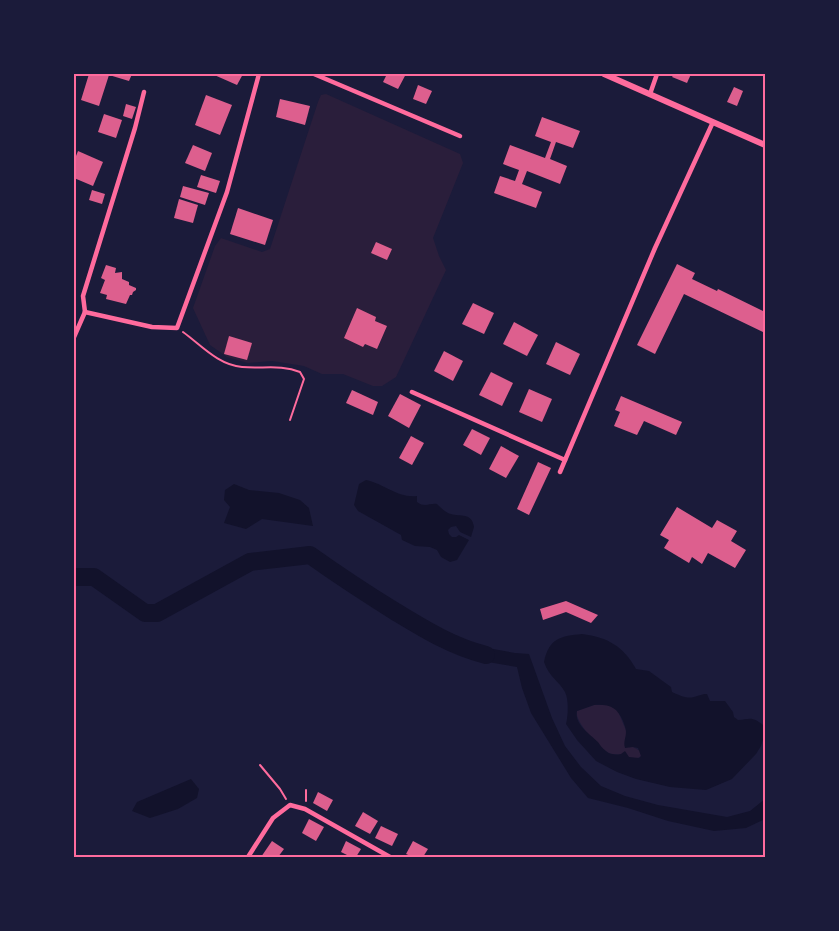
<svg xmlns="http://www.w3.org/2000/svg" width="839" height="931" viewBox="0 0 839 931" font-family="Overpass,sans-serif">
<rect width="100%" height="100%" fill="#1b1b3a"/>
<g fill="#2a1e3b">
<path d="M326 94 460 154 463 163 433 238 439 256 446 270 396 377 382 386H373L343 374H322L304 366 272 361 248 363 227 357 210 345 193 308 215 246 221 238 262 252 270 249 318 102 321 95Z"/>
<path d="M594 705H607L617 709 633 747 640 751 641 756C638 758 638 759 634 759 630 758 626 755 622 755 617 754 612 755 607 752 598 746 574 721 577 711Z"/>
</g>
<g fill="#12122b" fill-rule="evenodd">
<path d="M366 480C385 484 397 498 417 496V502C425 508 429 503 437 504 441 508 446 513 451 514 460 517 472 512 474 527L471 537 460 532 456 526 451 527 448 530 449 534 452 537H456L459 535 469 540 457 560 450 562 441 557 437 550 430 547 415 546 402 540 401 535 358 511 354 505 359 484Z"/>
<path d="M234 484 249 490 279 493 300 500 309 508 313 526 262 519 246 529 224 523 230 507 224 500 225 490Z"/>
<path d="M582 634C608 637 624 647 636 669L649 671 671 687 672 692C679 695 686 699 694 697 699 696 701 694 707 694L710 701H725L733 712 734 717 738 720C750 719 752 716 763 725L764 736 761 746 756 754 732 779 706 790 670 787 636 779 617 772 596 761 577 740 566 724C568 716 569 700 565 692 559 681 549 677 544 662 549 638 561 636 582 634ZM594 705C609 704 617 707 623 721 624 724 626 728 626 732 626 738 623 742 625 748L633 747 638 748 641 756 639 758 629 757 625 751 621 754C616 755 610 755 606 751 603 749 600 745 598 742 590 734 574 724 577 711Z"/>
<path d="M471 645 515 653 529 654 552 718 565 746 581 767 601 786 625 796 658 805 727 817 750 811 765 799V819L746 828 714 831 668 821 628 808 588 798 571 778 531 713 522 688 517 667 470 659 460 650Z"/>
<path d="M191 779 199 789 197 798 178 809 150 818 132 811 137 802Z"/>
</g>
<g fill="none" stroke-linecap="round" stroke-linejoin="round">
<path stroke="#12122b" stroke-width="18" d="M74 577H94L145 613H157L250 562 310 555C338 575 367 594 396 612 424 629 453 647 486 655"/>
</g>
<g fill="#dd5f8e">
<path d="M89 74H132L129 81 109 75 99 106 81 100Z"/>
<path d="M212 74H243L237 85Z"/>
<path d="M387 74H406L398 89 383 82Z"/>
<path d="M674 74H691L687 83 672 77Z"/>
<path d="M418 85 432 91 426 104 413 99Z"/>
<path d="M734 87 743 91 737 106 727 102Z"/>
<path d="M206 95 232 105 220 135 195 125Z"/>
<path d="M280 99 310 106 305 125 276 117Z"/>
<path d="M126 104 136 107 132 119 123 116Z"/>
<path d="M104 114 122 120 116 138 98 132Z"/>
<path d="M542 117 580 131 573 148 556 142 550 159 567 166 560 184 527 171 522 184 542 192 536 208 494 193 500 176 515 181 519 170 503 164 510 145 545 158 551 142 535 136Z"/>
<path d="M193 145 212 153 205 171 185 163Z"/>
<path d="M78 151 103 162 93 186 74 178V161Z"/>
<path d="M201 175 220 181 216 193 197 187Z"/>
<path d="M183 186 209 193 205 205 180 197Z"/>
<path d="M92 190 105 194 102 204 89 200Z"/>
<path d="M179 199 198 205 193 223 174 218Z"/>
<path d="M238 208 273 220 265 245 230 234Z"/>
<path d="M376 242 392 249 387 260 371 253Z"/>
<path d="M677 264 695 273 692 279 717 291 718 289 765 312V333L684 294 655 354 637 345Z"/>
<path d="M106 265 116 268 115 273 122 272V279L129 282V285L136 288V290L133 292 132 295H130L126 304 106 299 107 295 100 293 105 280 101 278Z"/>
<path d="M473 303 494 313 484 334 462 324Z"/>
<path d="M357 308 376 317 375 321 387 326 377 349 365 344 363 347 344 338Z"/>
<path d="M514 322 538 335 527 356 503 344Z"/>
<path d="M229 336 252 343 247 360 224 354Z"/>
<path d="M556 342 580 354 570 375 546 364Z"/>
<path d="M444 351 463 361 453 381 434 371Z"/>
<path d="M491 372 513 383 502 406 479 395Z"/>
<path d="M529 389 552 399 542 422 519 412Z"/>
<path d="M352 390 378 402 373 415 346 403Z"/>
<path d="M400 394 421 405 409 428 388 416Z"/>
<path d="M621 396 682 422 676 435 644 421 637 435 614 426 620 412 615 410Z"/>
<path d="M472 429 490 438 481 455 463 445Z"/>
<path d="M411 436 424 443 412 465 399 458Z"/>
<path d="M501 446 519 456 506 478 489 469Z"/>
<path d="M538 462 551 468 529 515 517 509Z"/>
<path d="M677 507 712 528 717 520 737 531 731 541 746 550 735 568 708 553 702 564 692 557 689 563 664 548 669 540 660 535Z"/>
<path d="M566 601 598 615 591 623 566 612 543 620 540 609Z"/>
<path d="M318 792 333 800 327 811 313 803Z"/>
<path d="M363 812 378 821 370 834 355 826Z"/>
<path d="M309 819 324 827 316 841 302 833Z"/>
<path d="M381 826 398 834 392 846 375 838Z"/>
<path d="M272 841 284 849 278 857H261Z"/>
<path d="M346 841 361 849 356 857H351L341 852Z"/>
<path d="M413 841 428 849 423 857H413L406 854Z"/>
</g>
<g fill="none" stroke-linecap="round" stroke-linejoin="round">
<g stroke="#ff6b9d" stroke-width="2">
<path d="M183 332C201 345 218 365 242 367 262 369 281 364 300 372L304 379 290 420"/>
<path d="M260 765 280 789 286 799"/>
<path d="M306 801V790"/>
</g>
<g stroke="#ff6b9d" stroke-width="4.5">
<path d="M314 74 460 136"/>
<path d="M650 94 657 74"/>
<path d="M85 312 152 327 177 328 227 192 259 74"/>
<path d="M85 312 83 296 135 128 144 92"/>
<path d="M74 337 85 312"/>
<path d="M412 392 565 460"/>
<path d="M560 472 655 248 713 122"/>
<path d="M248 857 273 818 290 805 305 809 390 857"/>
</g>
<path stroke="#ff6b9d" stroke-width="6" d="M604 74 765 145"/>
</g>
<rect width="839" height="931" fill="none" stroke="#1b1b3a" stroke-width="150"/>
<rect x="75" y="75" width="689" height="781" fill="none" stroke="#ff6b9d" stroke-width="2"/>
</svg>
